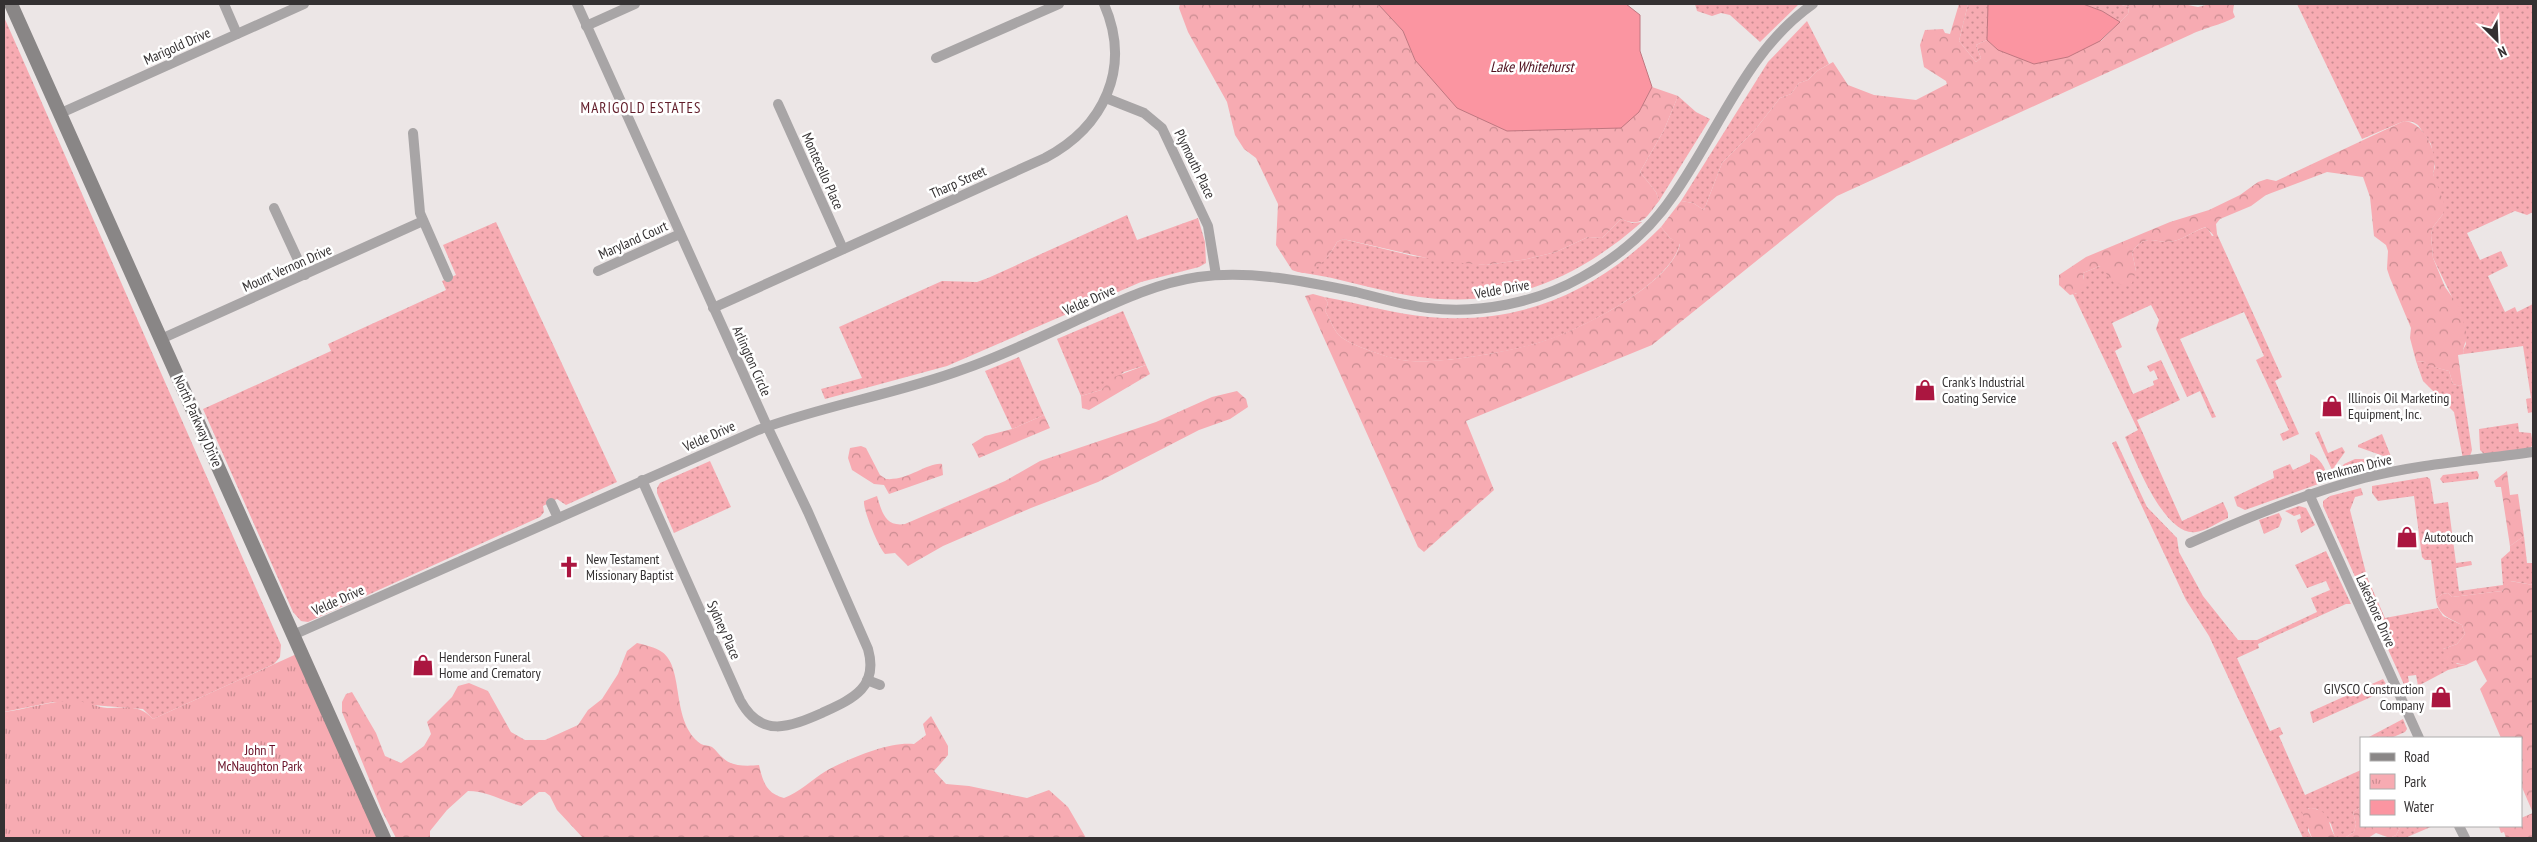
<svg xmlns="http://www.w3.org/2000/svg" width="2537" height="842" viewBox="0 0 2537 842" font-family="'PT Sans Narrow',sans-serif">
<defs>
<pattern id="grass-dots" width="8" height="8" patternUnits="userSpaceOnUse" patternTransform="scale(1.25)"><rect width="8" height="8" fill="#f7abb2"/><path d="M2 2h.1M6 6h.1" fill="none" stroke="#c98c91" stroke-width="1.8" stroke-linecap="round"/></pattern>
<pattern id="forest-crowns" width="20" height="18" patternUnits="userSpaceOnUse" patternTransform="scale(1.25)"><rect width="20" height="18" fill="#f7abb2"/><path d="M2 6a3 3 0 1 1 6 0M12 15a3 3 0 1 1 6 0" fill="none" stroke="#c98c91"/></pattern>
<pattern id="park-tufts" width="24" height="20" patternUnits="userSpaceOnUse" patternTransform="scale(1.25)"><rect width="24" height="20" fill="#f7abb2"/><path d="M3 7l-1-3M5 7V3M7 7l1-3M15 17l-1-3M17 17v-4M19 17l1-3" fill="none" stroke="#c98c91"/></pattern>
</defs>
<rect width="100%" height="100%" fill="#ece6e6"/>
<g fill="url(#grass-dots)">
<path d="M1695 4H1799L1760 42 1730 15 1721 13 1712 16 1697 11Z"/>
<path d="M1968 4H1988L1987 40 1976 45 1981 58 1976 62 1959 41Z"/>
<path d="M2083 4H2118L2129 7 2128 14 2120 22 2102 11Z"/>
<path d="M2297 4H2533V212L2527 215 2515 211 2467 233 2480 260 2501 251 2508 266 2488 276 2505 312 2515 307 2517 312 2533 304V412L2528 413 2526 399 2531 398 2523 346 2464 354 2463 350 2466 344 2452 297 2433 258 2431 235 2433 227 2443 214 2433 174 2435 167 2431 144 2418 125 2413 122 2404 121 2362 139Z"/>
<path d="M4 17 281 645 280 657 274 664 153 719 143 709 53 702 4 712Z"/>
<path d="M1807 21 1829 64 1817 71 1808 80 1799 83 1791 94 1780 98 1754 131 1722 163 1704 210 1693 203 1681 201 1768 62Z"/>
<path d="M1678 96 1696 112 1710 119 1659 201 1656 192 1640 172 1664 130Z"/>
<path d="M1127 215 1137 240 1198 218 1205 242 1206 263 1199 267 1141 282 947 366 825 399 821 389 862 378 839 327 942 281 977 282 988 278Z"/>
<path d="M1621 219 1632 223 1642 222C1573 282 1504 310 1412 296 1375 290 1340 278 1304 273 1319 266 1329 258 1337 242L1343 239 1413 256 1486 265 1527 259 1556 252 1588 237 1602 238Z"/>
<path d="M496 222 617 482 566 505 557 499 543 506 544 512 540 517 308 622 301 621 293 612 203 409 331 351 328 344 446 290 442 281 456 275 443 245Z"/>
<path d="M1661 227 1670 238 1680 243C1672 282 1590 324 1556 337 1524 350 1435 366 1401 360 1386 357 1353 346 1341 337 1334 332 1330 318 1325 311L1328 303 1324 297C1359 303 1394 314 1429 317 1522 325 1596 292 1661 227Z"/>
<path d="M2207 227 2212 236 2217 234 2282 377 2275 381 2299 434 2283 441 2280 434 2289 430 2256 360 2264 356 2244 312 2180 339 2216 417 2212 418 2200 391 2187 397 2156 329 2159 320 2151 305 2112 323 2122 347 2115 351 2133 394 2154 385 2153 381 2158 379 2154 370 2150 372 2147 366 2161 360 2180 400 2137 420 2182 521 2223 502 2228 513V518C2218 522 2206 531 2196 532 2164 537 2135 459 2125 437L2138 430 2073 294H2076L2084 279 2083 273 2100 266 2136 271 2132 252C2148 230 2157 246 2174 241 2186 238 2195 230 2207 227Z"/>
<path d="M1123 311 1146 365 1124 372 1101 390 1081 396 1057 339Z"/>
<path d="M1019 357 1044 415 1012 429 985 371Z"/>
<path d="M2416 361 2425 362 2427 365 2449 371 2453 384 2460 386 2462 384 2472 450 2470 456 2463 459 2454 412 2423 381Z"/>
<path d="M2518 423 2519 432 2531 433 2533 444 2530 449 2485 455 2480 450 2479 429Z"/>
<path d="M2319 431 2328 453 2342 447 2345 452 2332 470 2315 433Z"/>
<path d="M2382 434 2392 459 2358 447V445Z"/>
<path d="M2116 441 2147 507 2177 538 2179 552 2203 596 2238 640H2257L2317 612 2311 598 2330 590 2326 581 2307 588 2295 565 2326 551 2351 604H2346L2258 644 2259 648 2237 658 2270 731 2280 727 2283 734 2279 736 2305 795 2361 770V807L2353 812 2356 824 2354 832 2346 837H2335L2331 824 2317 809 2308 808V831L2312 838H2303L2209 636 2186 600 2112 443Z"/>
<path d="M2310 454C2319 457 2327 469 2327 478L2324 482 2245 510 2237 506 2234 497 2274 478 2273 471 2290 464 2293 470 2310 462Z"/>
<path d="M2355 459H2374L2391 465 2341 477 2336 474 2344 464Z"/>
<path d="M710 461 731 507 674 533 657 493V488L660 483Z"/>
<path d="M2477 471 2479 475 2478 479 2443 483 2440 479 2443 475Z"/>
<path d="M2427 477 2430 479 2434 504 2448 502 2456 563 2471 561 2472 565 2456 568 2459 591 2503 585 2501 559 2510 551V546L2524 536 2527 563H2533V585L2511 581 2502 591 2452 597 2448 593 2442 594 2436 599 2431 560H2425L2422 557 2414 496 2378 501 2372 493V486Z"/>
<path d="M2361 488 2363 495 2355 497 2350 510 2367 577 2385 618 2438 608 2443 616 2462 625 2465 634 2457 644 2443 649 2457 664 2466 665 2448 670 2418 686 2416 675 2408 676 2410 689H2406L2323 506V501L2330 496Z"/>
<path d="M2299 506 2306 508 2315 525 2301 533 2297 520 2301 518 2300 514 2294 516 2285 511Z"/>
<path d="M2279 513 2282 519 2279 527 2264 534 2259 520Z"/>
<path d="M2383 679 2389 689 2313 723 2310 712Z"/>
<path d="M2403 719 2407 729 2405 732 2391 738H2367Z"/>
<path d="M2401 826H2433L2405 838H2390L2396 835Z"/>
</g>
<g fill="url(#forest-crowns)">
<path d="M1180 4H1378L1403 31 1415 60 1639 112 1652 87 1678 96 1664 130 1640 172 1656 192 1659 201C1646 217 1643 228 1621 219L1602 238 1588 237 1556 252 1527 259 1486 265 1440 261 1343 239 1337 242C1331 254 1318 271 1304 273 1301 273 1295 271 1292 270L1276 245 1278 204 1256 158 1244 149 1235 135 1227 102 1188 32 1179 8Z"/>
<path d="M1959 4H1968L1959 41 1976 62 1981 58 1976 45 1987 40 1998 50 2101 41 2128 14 2129 7 2118 4H2183L2198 7 2210 4H2234L2233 12 2235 17C2229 22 2202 29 2192 34L1837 196 1652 345 1466 421 1494 490 1424 552 1418 547 1305 296 1313 294 1324 297 1328 303 1325 311C1330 318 1334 332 1341 337 1353 346 1386 357 1402 360 1435 366 1523 350 1555 337 1590 324 1672 282 1680 244L1670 238 1661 227 1681 201 1693 203 1704 210 1722 163 1754 131 1780 98 1791 94 1799 83 1808 80 1817 71 1833 62 1848 85 1874 95 1916 100 1947 84 1946 81 1924 67 1920 45 1925 30 1943 29 1945 33 1950 34Z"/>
<path d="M2404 121C2426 123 2439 155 2433 174L2444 203 2443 214 2433 227 2431 235 2433 258 2445 287 2460 308 2467 336 2463 350 2464 354 2458 355 2462 384 2460 386 2453 384 2449 371 2426 365 2425 362 2416 361 2410 338 2411 328 2390 278 2387 269 2388 251 2386 245 2374 236 2370 197 2363 177 2327 172 2266 195 2251 206 2220 219 2216 224 2217 234 2215 237 2206 227C2195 230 2186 238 2174 241 2157 246 2148 230 2132 252L2136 271 2132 283 2124 285 2114 283 2100 266 2083 273 2085 287 2082 292 2070 295 2059 285V275L2086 257 2170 222 2209 210 2240 195 2258 182 2267 179 2276 181Z"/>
<path d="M1146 365 1150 374 1089 410 1082 408 1081 396 1101 390 1114 377Z"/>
<path d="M1237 391 1246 399 1248 407 1230 419 1199 430 1098 482 1031 508 943 546 908 566 895 553 885 554C878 546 863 510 864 501L877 496C882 512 885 527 905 524L1005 481 1040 461 1156 422 1212 397Z"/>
<path d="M1044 415 1050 428 979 458 972 444 985 436 1012 429Z"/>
<path d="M861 446 866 448 880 475 886 479C908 481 928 462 942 464L943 475 889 494 884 485 874 484 852 470 848 458 850 448Z"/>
<path d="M2507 471 2510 495 2518 494 2524 536 2510 546 2501 487H2496L2494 481Z"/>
<path d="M2510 581 2533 585V838H2506L2504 832 2501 833 2499 827 2521 826V818L2533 813 2521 785V738H2501L2480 689 2487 681 2476 660 2466 665 2446 661 2443 649 2457 644 2465 634 2462 625C2449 618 2438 615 2436 599L2442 594 2448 593 2452 597 2502 591Z"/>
<path d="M637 643C645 645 655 647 662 652 685 668 670 722 701 744 704 746 709 745 712 747 716 750 719 755 723 758 732 767 748 766 759 765 763 782 766 793 784 798 800 792 811 780 826 771 848 759 889 741 914 744L926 735 923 724 931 716 948 746V755L934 771 946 784 969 786 1027 798 1049 790 1068 807 1086 838H583L557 810 550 796 545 792H539L521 806C502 801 487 791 468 791L447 810 430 831V838H396L382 811 342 712V702L346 694 352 692 376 733 385 756 401 763 424 746 431 734 427 722 452 697 458 686 469 683 488 691 511 732 525 740H545L578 725 588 710 602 699 618 674 627 651Z"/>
<path d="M2361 807V826H2401L2396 835 2390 838 2376 833 2368 838H2338L2346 837 2354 832 2356 824 2353 812Z"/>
<path d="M2311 808C2335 812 2325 826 2337 838H2312L2302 812 2303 809Z"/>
</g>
<path fill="url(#park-tufts)" d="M301 652 384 838H4V712C28 709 51 700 77 701 87 702 97 707 107 708 126 708 139 704 153 719Z"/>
<g fill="#fb95a1" stroke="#bf7780">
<path d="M1378 4H1626L1640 15V51L1652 87 1639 112 1621 128 1507 131 1457 108 1415 60 1403 31Z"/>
<path d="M1988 4H2083L2102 11 2120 22 2100 41 2068 57 2034 64 1998 50 1987 40Z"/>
</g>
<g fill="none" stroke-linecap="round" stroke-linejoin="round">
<g stroke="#a8a5a6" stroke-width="10">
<path d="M224 4 237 34"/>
<path d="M577 4 767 426 808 512 868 649C879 688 852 699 822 713 790 727 761 739 740 700L642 480"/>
<path d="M586 26 635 4"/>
<path d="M936 58 1059 4"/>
<path d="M1106 98 1144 113 1162 128 1208 226 1216 275"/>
<path d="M778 104 843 249"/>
<path d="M61 113 304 4"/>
<path d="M413 133 420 213 448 277"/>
<path d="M274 208 305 275"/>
<path d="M598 271 680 234"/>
<path d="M713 308 1045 158C1104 127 1132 68 1104 4"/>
<path d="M161 339 423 221"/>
<path d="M2309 494 2419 738"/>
<path d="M551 503 558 518"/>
<path d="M2190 543C2247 518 2304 494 2364 478 2419 464 2477 460 2533 452"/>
<path d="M293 635 758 430C825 405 897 394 964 369 1004 355 1043 336 1082 318 1119 301 1157 283 1198 277 1251 270 1304 281 1356 292 1380 298 1403 305 1428 308 1480 314 1536 303 1582 277 1618 257 1650 230 1673 196 1719 131 1746 51 1813 4"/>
<path d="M867 680 880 685"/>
<path d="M2459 826 2465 838"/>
</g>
<path stroke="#898686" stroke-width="14" d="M11 4 384 838"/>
</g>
<defs>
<g id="shop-bare" transform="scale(1.725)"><path d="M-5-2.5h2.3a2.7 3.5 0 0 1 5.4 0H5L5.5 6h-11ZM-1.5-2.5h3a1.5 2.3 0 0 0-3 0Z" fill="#ab1640" stroke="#fff" stroke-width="2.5" paint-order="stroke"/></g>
<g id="church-bare" transform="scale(1.725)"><path d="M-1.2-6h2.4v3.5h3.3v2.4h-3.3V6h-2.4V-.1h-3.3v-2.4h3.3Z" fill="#ab1640" stroke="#fff" stroke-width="2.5" paint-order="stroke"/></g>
</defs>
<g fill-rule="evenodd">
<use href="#shop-bare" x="1925" y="390"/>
<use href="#shop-bare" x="2332" y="406"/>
<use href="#shop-bare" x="2407" y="537"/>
<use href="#church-bare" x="569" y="567"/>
<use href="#shop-bare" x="423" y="665"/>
<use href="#shop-bare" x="2441" y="697"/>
</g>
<g text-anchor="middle" stroke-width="5" stroke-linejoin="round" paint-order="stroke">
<g font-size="14" fill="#343132" stroke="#fff">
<text transform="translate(177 46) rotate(-24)" y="5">Marigold Drive</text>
<text transform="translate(1195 164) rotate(64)" y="5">Plymouth Place</text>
<text transform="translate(823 171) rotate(66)" y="5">Montecello Place</text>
<text transform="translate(958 182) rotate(-24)" y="5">Tharp Street</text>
<text transform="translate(633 240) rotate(-24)" y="5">Maryland Court</text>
<text transform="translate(287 268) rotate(-24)" y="5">Mount Vernon Drive</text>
<text transform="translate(1502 289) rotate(-10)" y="5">Velde Drive</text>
<text transform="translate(1089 300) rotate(-24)" y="5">Velde Drive</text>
<text transform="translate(752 361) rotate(66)" y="5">Arlington Circle</text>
<text transform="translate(198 421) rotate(66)" y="5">North Parkway Drive</text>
<text transform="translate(709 436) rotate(-24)" y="5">Velde Drive</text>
<text transform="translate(2354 468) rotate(-14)" y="5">Brenkman Drive</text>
<text transform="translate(338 600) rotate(-24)" y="5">Velde Drive</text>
<text transform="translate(2376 611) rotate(66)" y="5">Lakeshore Drive</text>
<text transform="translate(724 630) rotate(66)" y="5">Sydney Place</text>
</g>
<g font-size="14" fill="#343132" stroke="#fff" text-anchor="start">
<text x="1942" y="387">Crank's Industrial<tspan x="1942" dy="16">Coating Service</tspan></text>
<text x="2348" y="403">Illinois Oil Marketing<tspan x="2348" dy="16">Equipment, Inc.</tspan></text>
<text x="2424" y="542">Autotouch</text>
<text x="586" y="564">New Testament<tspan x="586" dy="16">Missionary Baptist</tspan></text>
<text x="439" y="662">Henderson Funeral<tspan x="439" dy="16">Home and Crematory</tspan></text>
<text x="2424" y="694" text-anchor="end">GIVSCO Construction<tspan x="2424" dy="16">Company</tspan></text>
</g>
<g font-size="14" fill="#690f26" stroke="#fff">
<text x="260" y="755">John T<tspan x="260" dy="16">McNaughton Park</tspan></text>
</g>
<g font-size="15" font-style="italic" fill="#4d0f1d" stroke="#fff">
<text x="1532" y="72">Lake Whitehurst</text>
</g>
<g font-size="15" letter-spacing="1" fill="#611c29" stroke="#fff">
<text x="641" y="113">MARIGOLD ESTATES</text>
</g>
</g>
<rect width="2537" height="842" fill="none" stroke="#343132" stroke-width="10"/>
<rect x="2360" y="737" width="162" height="90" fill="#ffffff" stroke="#aeadad"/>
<rect x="2370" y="753" width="25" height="8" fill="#898686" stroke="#aeadad"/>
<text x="2404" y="762" font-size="15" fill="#343132">Road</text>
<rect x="2370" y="774" width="25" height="15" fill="url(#park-tufts)" stroke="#aeadad"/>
<text x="2404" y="787" font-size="15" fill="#343132">Park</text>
<rect x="2370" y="800" width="25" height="15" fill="#fb95a1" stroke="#aeadad"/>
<text x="2404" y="812" font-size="15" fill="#343132">Water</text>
<g transform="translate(2497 40) rotate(156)" stroke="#ffffff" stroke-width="4" paint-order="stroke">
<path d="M0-4L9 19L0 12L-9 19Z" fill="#343132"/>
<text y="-8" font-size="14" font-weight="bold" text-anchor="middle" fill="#343132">N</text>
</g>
</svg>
